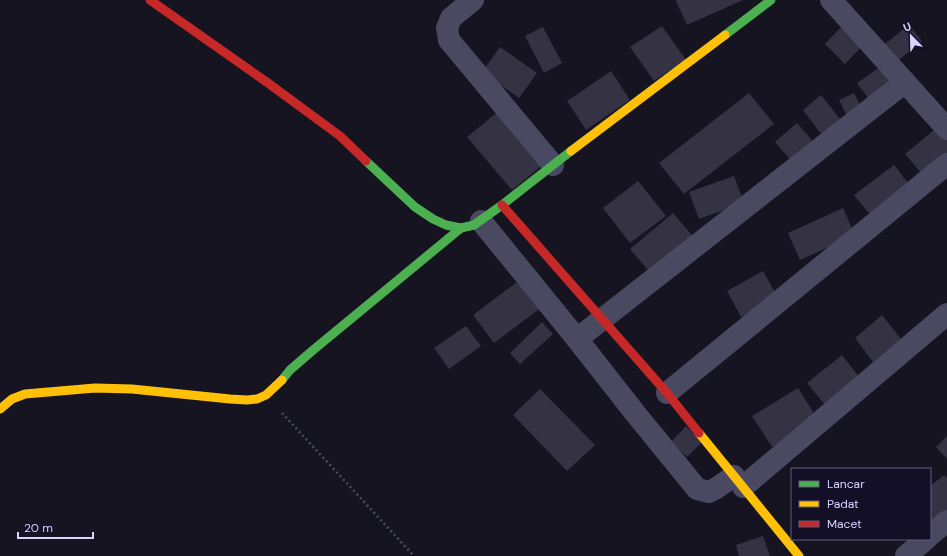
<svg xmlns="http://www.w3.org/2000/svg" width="947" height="556" viewBox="0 0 947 556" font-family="'DM Sans',sans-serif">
<rect width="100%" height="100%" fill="#161421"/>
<g fill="#343243">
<path d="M677 0H743L687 25 676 1Z"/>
<path d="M846 22 867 41 845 64 825 44Z"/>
<path d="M909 25 922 41 894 64 880 48Z"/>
<path d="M662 26 686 60 654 81 630 47Z"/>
<path d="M543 27 562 63 544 73 525 36Z"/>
<path d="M500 47 537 73 519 98 482 72Z"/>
<path d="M883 65 896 85 871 102 857 83Z"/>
<path d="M611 71 630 100 586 130 567 101Z"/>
<path d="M749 93 774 124 684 194 659 163Z"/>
<path d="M854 93 863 111 848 118 839 100Z"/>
<path d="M821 95 844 124 825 139 803 110Z"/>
<path d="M499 111 544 164 512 190 467 137Z"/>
<path d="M797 123 817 146 795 165 775 142Z"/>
<path d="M940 125 947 134V155L923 175 905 154Z"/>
<path d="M894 165 911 187 872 217 854 195Z"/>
<path d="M734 176 744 203 699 219 689 192Z"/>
<path d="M638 181 666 216 630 243 603 208Z"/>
<path d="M843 208 855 235 800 260 788 233Z"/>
<path d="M673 213 697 241 654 277 630 249Z"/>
<path d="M763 271 778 298 741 317 727 291Z"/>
<path d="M521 279 542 307 494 343 473 315Z"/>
<path d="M882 315 901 339 873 362 855 338Z"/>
<path d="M542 322 553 334 520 364 510 353Z"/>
<path d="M466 326 481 346 449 369 434 348Z"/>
<path d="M842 355 859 377 825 405 807 383Z"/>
<path d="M798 388 818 420 772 447 752 416Z"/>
<path d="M540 389 595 445 567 471 513 415Z"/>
<path d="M686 426 702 442 687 457 671 442Z"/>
<path d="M947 436V459L936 447Z"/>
<path d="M944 475 947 478V518L930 531V486Z"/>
<path d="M763 536 770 556H739L736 545Z"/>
</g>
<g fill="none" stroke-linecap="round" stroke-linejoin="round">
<path stroke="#44505f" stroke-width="2.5" stroke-dasharray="2 3" stroke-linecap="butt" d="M282 413 414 556"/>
<g stroke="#4a4962" stroke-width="22">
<path d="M473 0 451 18 447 28 449 40 553 165"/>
<path d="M831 0 947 129"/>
<path d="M481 221 577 339 635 413 697 489 709 492 715 489 734 476"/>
<path d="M577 339 905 82"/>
<path d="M667 393 947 164"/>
<path d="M743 487 947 314"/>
<path d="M930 535 947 521"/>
<path d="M906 556 926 539"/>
</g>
<g stroke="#4caf50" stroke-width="9">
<path d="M725 35 771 0"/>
<path d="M366 161 415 207 433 219 446 225 461 228 474 225 502 205 571 151"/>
<path d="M282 380 290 370 312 351 461 228"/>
</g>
<g stroke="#ffc107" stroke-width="9">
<path d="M571 151 725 35"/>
<path d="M0 409 12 399 25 394 95 388 132 389 230 399 247 400 257 399 266 395 282 380"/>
<path d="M699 433 799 556"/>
</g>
<g stroke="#c62828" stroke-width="9">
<path d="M150 0 268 83 340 136 366 161"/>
<path d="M502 205 667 393 699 433"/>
</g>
</g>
<rect x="791" y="468" width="140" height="72" fill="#130f26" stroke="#625e7d"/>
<rect x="799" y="481" width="20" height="6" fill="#4caf50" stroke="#625e7d"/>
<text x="827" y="488" font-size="12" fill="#d9d4ff">Lancar</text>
<rect x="799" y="501" width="20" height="6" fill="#ffc107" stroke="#625e7d"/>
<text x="827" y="508" font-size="12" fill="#d9d4ff">Padat</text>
<rect x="799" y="521" width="20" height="6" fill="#c62828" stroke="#625e7d"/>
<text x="827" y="528" font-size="12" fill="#d9d4ff">Macet</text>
<g transform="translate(911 36) rotate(337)" stroke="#130f26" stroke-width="3" paint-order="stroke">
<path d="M0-3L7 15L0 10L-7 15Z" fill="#d9d4ff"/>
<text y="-6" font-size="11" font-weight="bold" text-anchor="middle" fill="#d9d4ff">U</text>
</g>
<path d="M18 532v6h75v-6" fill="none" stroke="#d9d4ff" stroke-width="2"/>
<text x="24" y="532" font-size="12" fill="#d9d4ff" stroke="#130f26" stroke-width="3" paint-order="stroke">20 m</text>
</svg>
